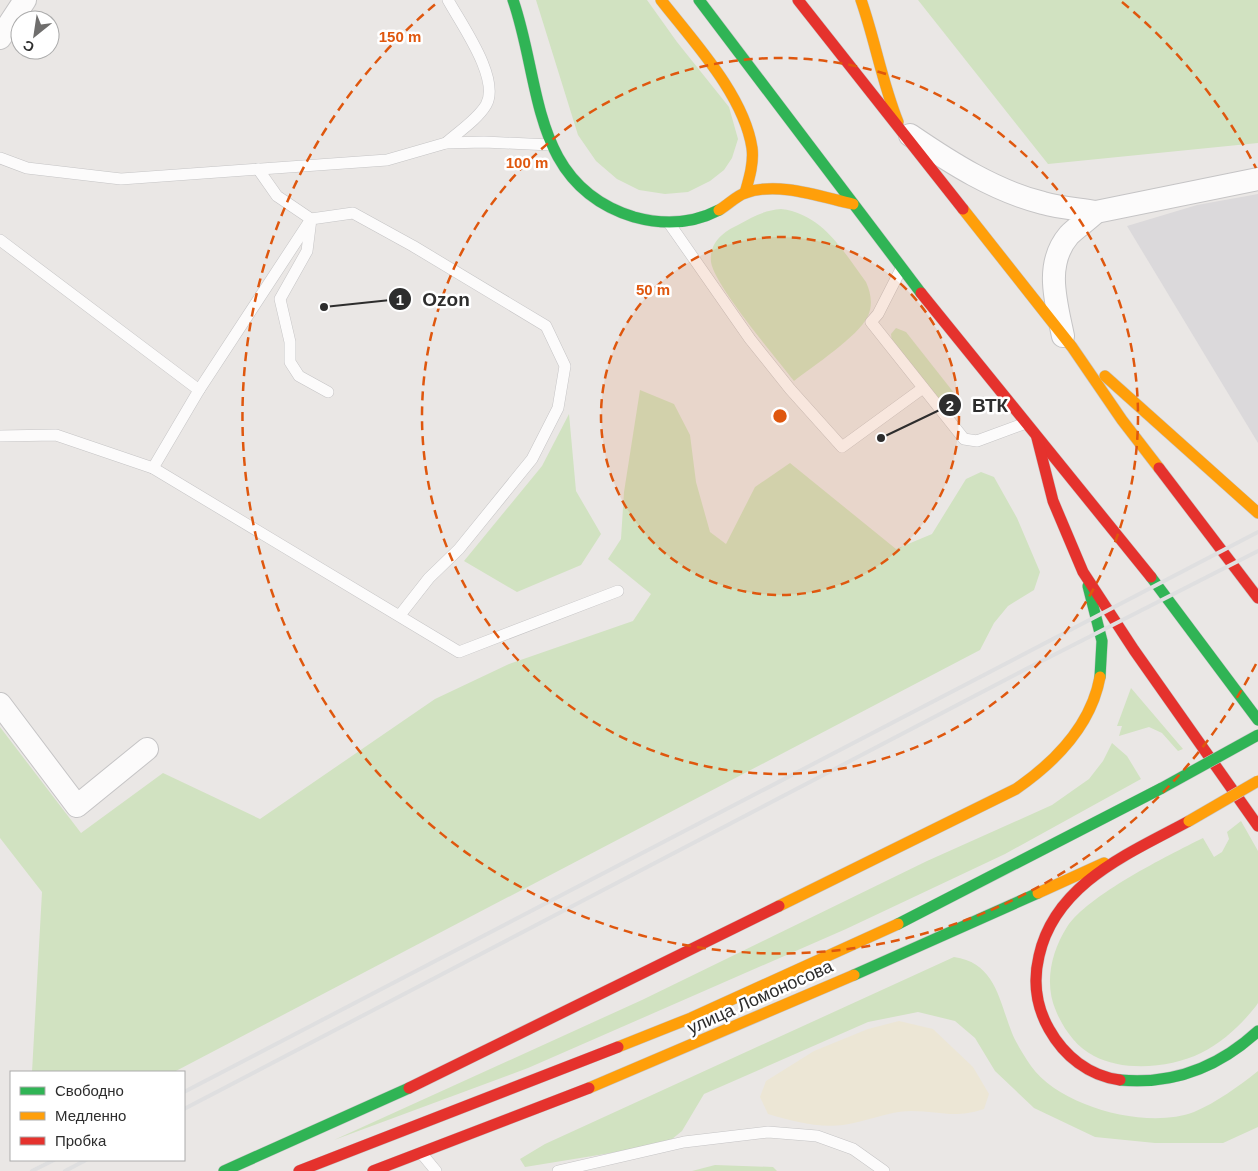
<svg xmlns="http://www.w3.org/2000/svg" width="1258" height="1171" viewBox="0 0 1258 1171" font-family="Helvetica,sans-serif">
<rect width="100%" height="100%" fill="#eae7e5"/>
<path fill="#dbd9db" d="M1258 194V443L1127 226 1197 205Z"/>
<g fill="#d1e2c1">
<path d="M536 0H647L677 42 729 107 738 139 732 158 724 170 710 181 688 192 665 194 639 190 617 179 596 161 578 135Z"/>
<path d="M918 0H1258V143L1048 164Z"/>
<path d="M781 209C823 214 843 251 866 282 871 293 873 305 868 316 858 337 813 366 794 381 777 359 714 285 711 262 709 243 723 232 738 225 752 217 765 210 781 209Z"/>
<path d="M896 328 906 332 958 398 959 405 956 412 950 414 892 343 891 334Z"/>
<path d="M640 390 674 404 690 435 696 482 710 532 726 544 755 487 790 463 896 549 932 534 966 479 981 472 994 477 1017 518 1040 572 1034 590 1008 606 994 623 980 650 174 1072H32L42 892 0 838V727L81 833 163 773 260 819 435 699 509 664 633 621 651 594 608 559 621 539 624 492Z"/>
<path d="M569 414 576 491 601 534 581 565 517 592 464 561 542 466Z"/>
<path d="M1131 688 1183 749 1178 751 1162 733 1149 727 1119 736 1122 726H1117Z"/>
<path d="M1112 743 1127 756 1141 779 1005 854 846 929 528 1068 334 1140 642 1000 927 861 1052 805 1089 779 1103 761Z"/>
<path d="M1241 821 1258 851V1003L1256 1006C1241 1025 1223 1042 1201 1053 1171 1068 1124 1072 1094 1056 1076 1047 1063 1028 1056 1011 1044 984 1051 952 1067 927 1088 895 1167 856 1203 838L1214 857 1222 852 1229 839 1227 832Z"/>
<path d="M954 957C996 963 999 1001 1012 1033 1016 1043 1024 1056 1031 1066 1060 1107 1147 1130 1194 1112 1217 1102 1238 1087 1258 1071V1127L1223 1143H1155L1095 1137 1034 1108 995 1071 975 1038 955 1021 918 1012 868 1022 704 1094 682 1131 666 1144 525 1167 520 1159 545 1144Z"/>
<path d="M715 1165 773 1167 777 1171H692Z"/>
</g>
<path fill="#ece6d5" d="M899 1021 933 1029 973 1067 989 1094 984 1109C953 1119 941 1111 911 1111 888 1111 866 1122 843 1125 817 1128 792 1121 768 1114L760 1097 766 1081 814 1051 868 1029Z"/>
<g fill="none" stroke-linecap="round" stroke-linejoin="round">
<g stroke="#c5c4c5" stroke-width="12">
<g id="lane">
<path d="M446 143C458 132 477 120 486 105 501 79 461 24 448 0"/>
<path d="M0 158 27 168 121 179 387 160 446 143 484 142 550 145"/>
<path d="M669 223 750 339 790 389 842 447 923 388"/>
<path d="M0 240 199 390 153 468"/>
<path d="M901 269 878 314 871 322 964 439 977 441 1026 423"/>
<path d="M199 390 311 219 277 196 258 169"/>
<path d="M328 392 299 376 290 362V342L280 299 307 251 311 219 353 213 413 246 546 326 565 366 558 408 532 459 459 549 429 578 400 615"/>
<path d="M0 436 56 435 153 468 459 652 618 591"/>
<path d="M422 1154 436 1171"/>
<path d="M558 1171 684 1142 768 1132 817 1136 853 1149 884 1171"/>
</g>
</g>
<g stroke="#c5c4c5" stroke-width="24">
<g id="street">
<path d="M0 38 25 0"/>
<path d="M910 135C951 163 995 191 1043 203 1060 208 1079 209 1096 212 1088 220 1077 227 1069 235 1044 264 1056 302 1063 336"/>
<path d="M1096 212 1258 179"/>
<path d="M0 704 77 806 147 749"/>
</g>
</g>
<g stroke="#c5c4c5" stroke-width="12">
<g id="fast">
<path d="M513 0C542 83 530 185 634 217 663 225 692 224 719 210"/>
<path d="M699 0 921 293"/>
<path d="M1151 577 1258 720"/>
<path d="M1088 586 1102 641 1100 677"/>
<path d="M898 924 1162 788"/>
<path d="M854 975 1038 893"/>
<path d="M1120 1080C1174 1085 1219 1067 1258 1031"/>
<path d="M224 1171 409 1088"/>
</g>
</g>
<g stroke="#c5c4c5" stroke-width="12">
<g id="slow">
<path d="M661 0C693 41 744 95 752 148 754 163 749 179 745 193"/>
<path d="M861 0C875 40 882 82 898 122"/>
<path d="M963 209 1072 347 1122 420 1159 468"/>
<path d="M719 210C728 205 736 196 745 193 778 181 821 197 853 204"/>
<path d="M1105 376 1258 513"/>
<path d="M1038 893 1104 863"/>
<path d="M779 906 1016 789C1055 762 1091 726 1100 677"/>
<path d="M618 1047 691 1018 898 924"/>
<path d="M589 1088 854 975"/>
</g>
</g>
<g stroke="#c5c4c5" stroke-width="12">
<g id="jam">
<path d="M798 0 963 209"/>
<path d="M921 293 1151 577"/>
<path d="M1037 438 1053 501 1083 572 1134 650 1258 826"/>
<path d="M1159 468 1258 598"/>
<path d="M1120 1080C1089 1076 1064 1056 1049 1029 1036 1006 1033 981 1039 956 1055 883 1130 853 1189 821"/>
<path d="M409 1088 779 906"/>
<path d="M299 1171 618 1047"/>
<path d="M373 1171 589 1088"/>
</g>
</g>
<use href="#lane" stroke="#fcfbfb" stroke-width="11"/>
<use href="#street" stroke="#fcfbfb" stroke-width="22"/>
<use href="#fast" stroke="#30b455" stroke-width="11"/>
<use href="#slow" stroke="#ff9f0a" stroke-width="11"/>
<use href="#jam" stroke="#e5322d" stroke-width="11"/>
<g stroke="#dfdfe0" stroke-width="4">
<path d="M184 1092 1258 532"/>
<path d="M184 1109 1030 667 1258 551"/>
<path d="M32 1171 54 1160"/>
<path d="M65 1171 86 1160"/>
</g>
<g stroke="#c5c4c5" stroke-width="12" stroke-linecap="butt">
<path id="fast-bridge" d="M1162 788 1258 735"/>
</g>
<g stroke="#c5c4c5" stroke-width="12" stroke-linecap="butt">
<path id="slow-bridge" d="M1189 821 1258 781"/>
</g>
<use href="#fast-bridge" stroke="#30b455" stroke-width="11"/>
<use href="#slow-bridge" stroke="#ff9f0a" stroke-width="11"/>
</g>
<circle cx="780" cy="416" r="179" fill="#df570e" fill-opacity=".12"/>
<g fill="none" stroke="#df570e" stroke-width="2.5" stroke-dasharray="9 6">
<circle cx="780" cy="416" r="179"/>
<circle cx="780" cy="416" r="358"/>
<path d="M1256 664A537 537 0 1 1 438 2M1122 2A537 537 0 0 1 1256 168"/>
</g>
<g text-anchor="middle" stroke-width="5" stroke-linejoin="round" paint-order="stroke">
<g font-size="18" fill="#2d2d2d" stroke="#fff">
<text transform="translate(760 997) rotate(-24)" y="6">улица Ломоносова</text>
</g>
</g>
<circle cx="780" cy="416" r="8" fill="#df570e" stroke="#fff" stroke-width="2.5"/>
<g font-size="15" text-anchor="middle" font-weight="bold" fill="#df570e" stroke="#fff" stroke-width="5" stroke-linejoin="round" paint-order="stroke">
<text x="400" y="42">150 m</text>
<text x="527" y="168">100 m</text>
<text x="653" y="295">50 m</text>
</g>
<path fill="none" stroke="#2d2d2d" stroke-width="2" d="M324 307L400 299M881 438L950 405"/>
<g fill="#2d2d2d" stroke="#fff" stroke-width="2">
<circle cx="324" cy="307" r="5"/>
<circle cx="881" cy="438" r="5"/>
<circle cx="400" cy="299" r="12"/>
<circle cx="950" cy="405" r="12"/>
</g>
<g font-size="15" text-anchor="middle" font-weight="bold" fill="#fff">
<text x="400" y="305">1</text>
<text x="950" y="411">2</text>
</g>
<g font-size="19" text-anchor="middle" font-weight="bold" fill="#2d2d2d" stroke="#fff" stroke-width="5" stroke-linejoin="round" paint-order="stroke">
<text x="446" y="306">Ozon</text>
<text x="990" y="412">ВТК</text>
</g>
<rect x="10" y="1071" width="175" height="90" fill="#ffffff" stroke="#ababab"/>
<rect x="20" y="1087" width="25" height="8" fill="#30b455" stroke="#ababab"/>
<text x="55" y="1096" font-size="15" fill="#2d2d2d">Свободно</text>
<rect x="20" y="1112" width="25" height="8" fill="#ff9f0a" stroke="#ababab"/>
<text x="55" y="1121" font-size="15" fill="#2d2d2d">Медленно</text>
<rect x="20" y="1137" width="25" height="8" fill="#e5322d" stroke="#ababab"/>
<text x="55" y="1146" font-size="15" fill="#2d2d2d">Пробка</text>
<g transform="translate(35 35) rotate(210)"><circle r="24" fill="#ffffff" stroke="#ababab"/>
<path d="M0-4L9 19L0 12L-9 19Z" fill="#6f6e6d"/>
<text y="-8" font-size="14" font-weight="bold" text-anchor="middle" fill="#2d2d2d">С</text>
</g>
</svg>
